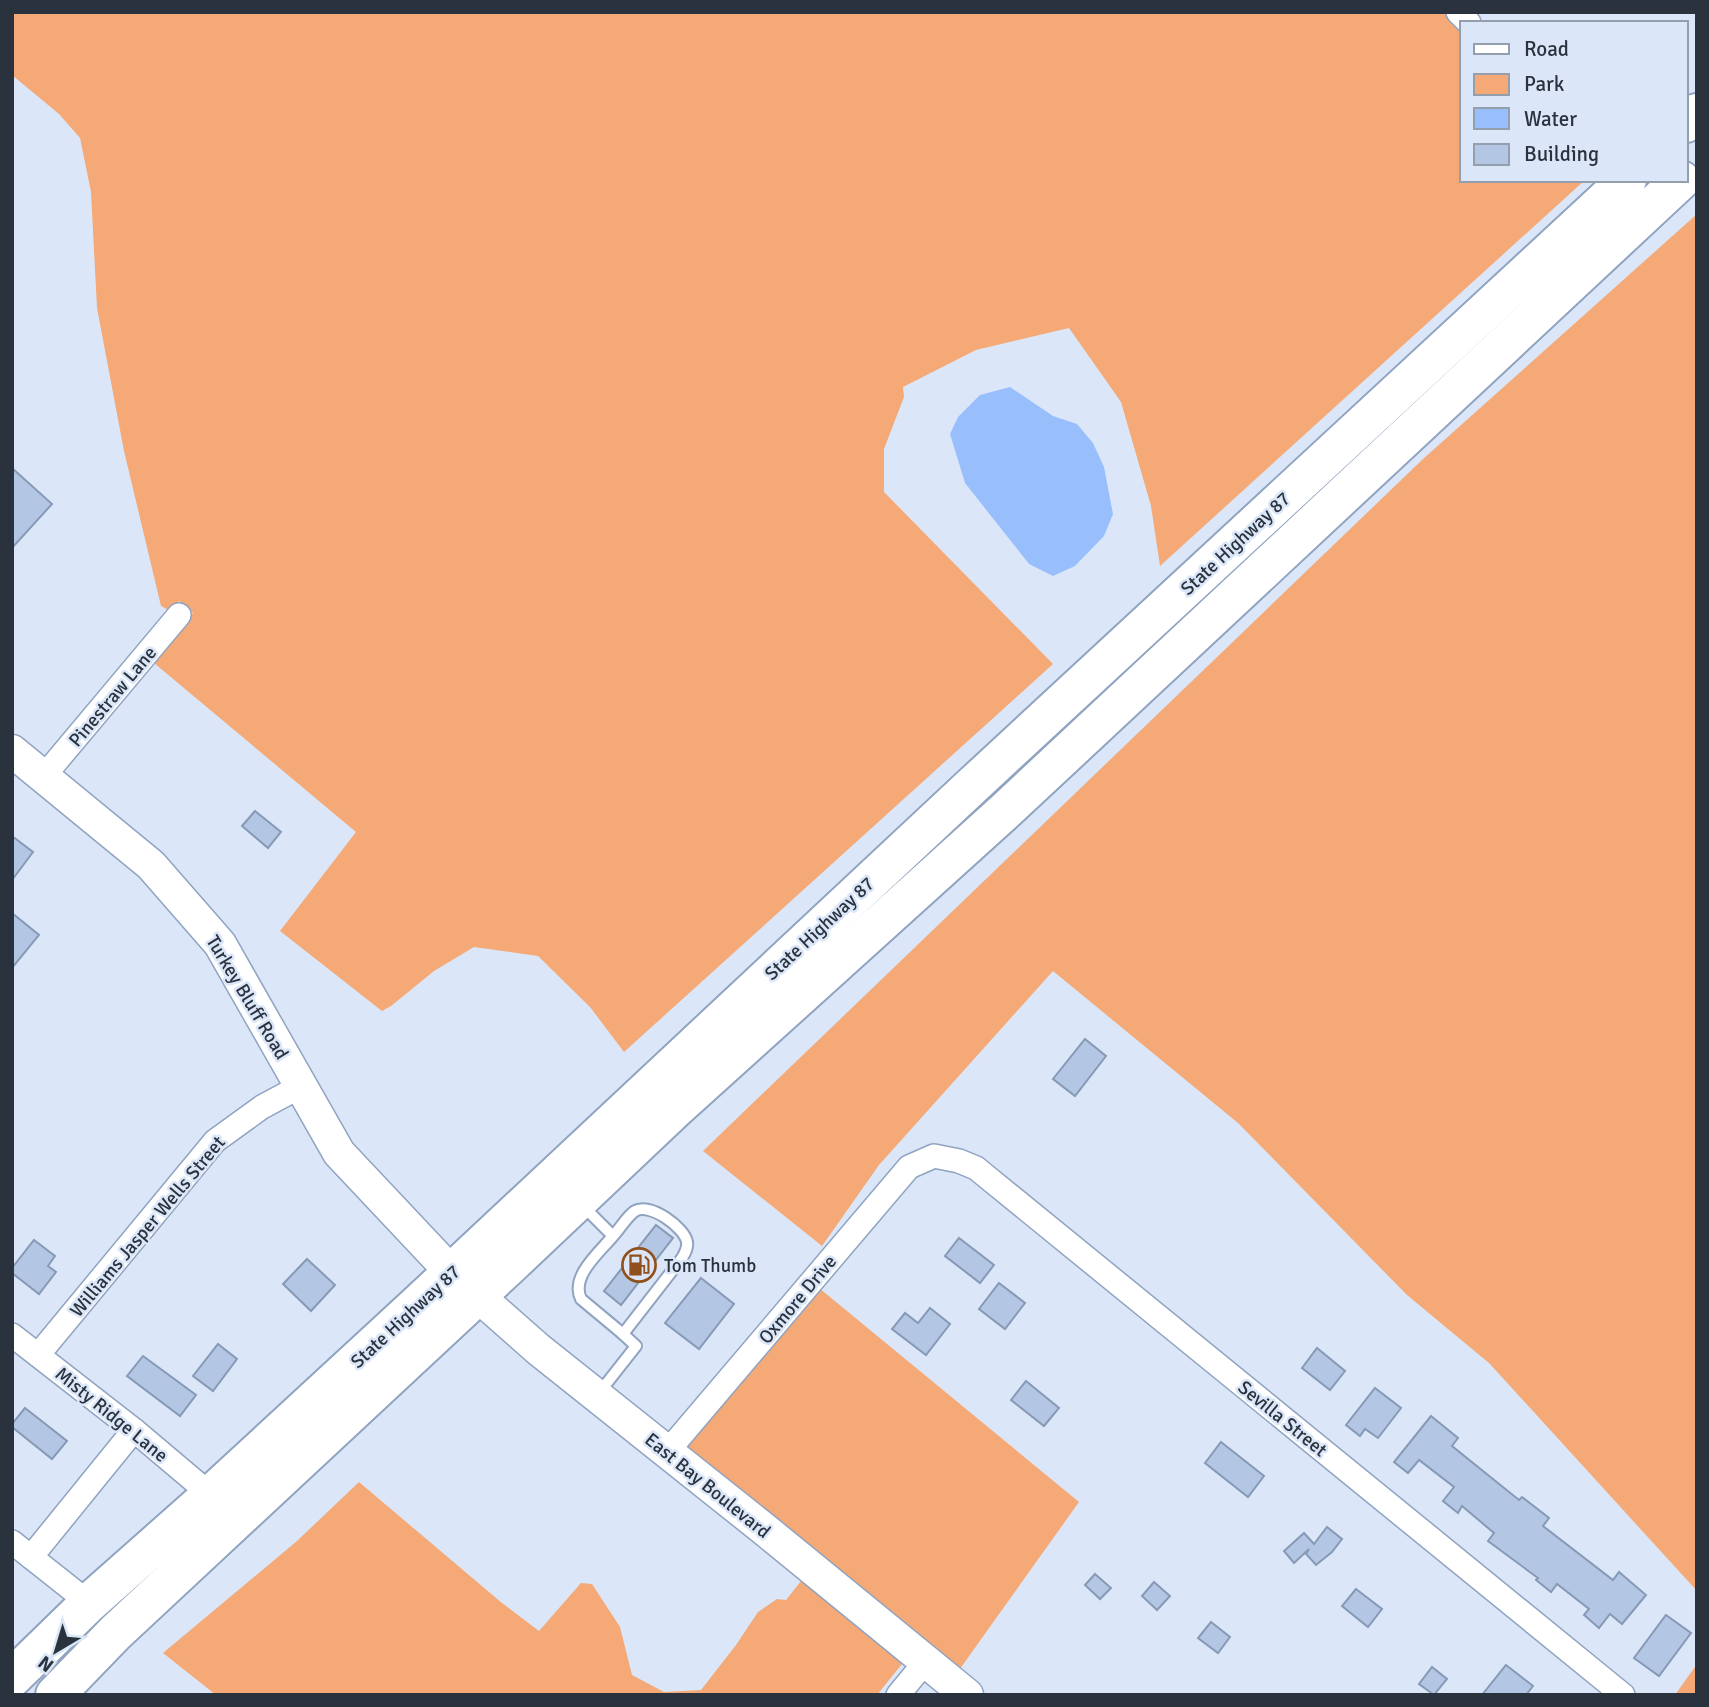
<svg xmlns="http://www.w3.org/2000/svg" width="1709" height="1707" viewBox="0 0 1709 1707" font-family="Signika,sans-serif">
<rect width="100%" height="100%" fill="#dbe7f9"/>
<g fill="#f4a976">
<path d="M12 12H1444L1462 32V180H1585L1160 566 1151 506 1121 402 1069 328 976 350 903 387 904 397 884 449V492L1053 664 624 1052 590 1007 538 956 474 947 434 971 391 1006 382 1011 280 931 356 832 154 663 155 658 193 613 179 601 170 611 161 606 124 451 97 308 91 192 80 138 59 114 12 75Z"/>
<path d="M1697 214V1591L1489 1363 1407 1295 1238 1123 1053 971 879 1165 822 1246 703 1151 1423 459Z"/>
<path d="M819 1288 1079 1502 957 1673 682 1450Z"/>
<path d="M359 1482 502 1603 539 1631 581 1583 592 1584 620 1627 632 1675 664 1692 701 1690 736 1645 758 1612 777 1599 786 1600 805 1576 906 1659 877 1695H216L163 1653 297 1541Z"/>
<path d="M1697 1664V1695H1675Z"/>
</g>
<path fill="#98bffc" d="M1010 387 1053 416 1077 424 1093 443 1104 467 1113 514 1104 536 1075 566 1053 576 1029 564 965 483 950 434 958 417 980 395Z"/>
<g fill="#b3c7e4" stroke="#8699b5" stroke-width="2">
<path d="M12 468 52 504 12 548Z"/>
<path d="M255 811 281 832 268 848 242 826Z"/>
<path d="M12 836 33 852 12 880Z"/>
<path d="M12 913 39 935 12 968Z"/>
<path d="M1085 1039 1106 1056 1075 1096 1053 1079Z"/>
<path d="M656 1225 673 1238 621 1305 604 1291Z"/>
<path d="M959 1238 994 1265 980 1283 945 1256Z"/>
<path d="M34 1240 55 1256 48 1266 56 1272 39 1294 12 1273V1268Z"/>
<path d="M307 1259 335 1285 311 1311 283 1284Z"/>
<path d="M701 1278 734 1304 699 1349 665 1323Z"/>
<path d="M999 1283 1025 1303 1005 1329 979 1309Z"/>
<path d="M930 1308 950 1324 926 1355 892 1329 905 1313 918 1323Z"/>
<path d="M218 1344 237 1359 213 1391 193 1376Z"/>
<path d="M1317 1348 1345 1371 1330 1390 1302 1368Z"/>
<path d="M143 1356 196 1395 180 1416 127 1376Z"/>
<path d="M1026 1381 1059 1408 1044 1426 1011 1400Z"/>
<path d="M1375 1388 1401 1408 1378 1438 1365 1429 1360 1436 1346 1425Z"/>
<path d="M25 1408 67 1441 52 1459 12 1427V1424Z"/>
<path d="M1431 1416 1458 1438 1452 1446 1519 1500 1522 1497 1549 1518 1543 1526 1613 1580 1619 1572 1646 1595 1622 1624 1610 1614 1599 1628 1584 1615 1589 1609 1557 1584 1551 1592 1536 1580 1538 1578 1488 1541 1494 1533 1462 1506 1458 1513 1443 1501 1454 1487 1419 1460 1408 1473 1394 1462Z"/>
<path d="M1221 1442 1264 1476 1248 1497 1205 1463Z"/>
<path d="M1327 1527 1342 1539 1332 1552 1316 1565 1306 1554 1309 1549 1294 1563 1284 1551 1304 1533 1314 1544Z"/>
<path d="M1095 1574 1111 1588 1100 1599 1085 1585Z"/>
<path d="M1154 1582 1170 1596 1157 1610 1142 1596Z"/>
<path d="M1356 1589 1382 1609 1368 1627 1342 1606Z"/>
<path d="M1666 1615 1691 1633 1659 1676 1634 1658Z"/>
<path d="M1211 1622 1230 1637 1218 1653 1198 1638Z"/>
<path d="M1506 1665 1533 1686 1526 1695H1482Z"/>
<path d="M1432 1667 1447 1679 1434 1695 1419 1684Z"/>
</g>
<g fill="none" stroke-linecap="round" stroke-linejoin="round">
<g stroke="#90a3c0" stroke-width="14">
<g id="lane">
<path d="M583 1206 613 1236C620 1229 627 1216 635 1211 650 1202 685 1228 687 1242 688 1248 685 1253 682 1258L623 1334 581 1299C570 1276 600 1252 613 1236"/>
<path d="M599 1393 636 1346 623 1334"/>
</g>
</g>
<g stroke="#90a3c0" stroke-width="26">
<g id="street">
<path d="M1458 12 1469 23"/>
<path d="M44 776 179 615"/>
<path d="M12 1335 134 1430 211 1495"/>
<path d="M38 1355 215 1141 262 1107 301 1086"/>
<path d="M667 1452 909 1167 934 1156 959 1161 976 1168 1623 1695"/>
<path d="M12 1542 89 1603"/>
<path d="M31 1557 134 1430"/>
<path d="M898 1695 926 1661"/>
</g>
</g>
<g stroke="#90a3c0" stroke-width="35">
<path id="secondary" d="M12 751 151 865 220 944 339 1153 452 1273 538 1349 764 1529 967 1695"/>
</g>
<g stroke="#90a3c0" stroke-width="42">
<g id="highway">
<path d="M1686 123 1697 113"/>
<path d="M12 1678 89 1603 211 1495 416 1306 973 785 1627 180"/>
<path d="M55 1695 115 1633 510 1265 674 1110 1005 811 1681 180"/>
</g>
</g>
<use href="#lane" stroke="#fff" stroke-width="10"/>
<use href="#street" stroke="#fff" stroke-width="23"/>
<use href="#secondary" stroke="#fff" stroke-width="32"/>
<use href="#highway" stroke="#fff" stroke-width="38"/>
</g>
<defs>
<g id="fuel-ring" transform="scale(1.75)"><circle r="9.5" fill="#dbe7f9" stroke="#904f1b" stroke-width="1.5"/><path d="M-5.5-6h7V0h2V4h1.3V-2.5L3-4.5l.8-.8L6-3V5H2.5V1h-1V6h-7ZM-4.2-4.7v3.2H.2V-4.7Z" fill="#904f1b"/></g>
</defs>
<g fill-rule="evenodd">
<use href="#fuel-ring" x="639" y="1265"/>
</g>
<g text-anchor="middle" stroke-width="5" stroke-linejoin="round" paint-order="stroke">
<g font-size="19" fill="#2a323d" stroke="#dbe7f9">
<text transform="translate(1235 543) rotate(-43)" y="7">State Highway 87</text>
<text transform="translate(112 696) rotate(-50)" y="7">Pinestraw Lane</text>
<text transform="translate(819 928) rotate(-43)" y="7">State Highway 87</text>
<text transform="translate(248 997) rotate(59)" y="7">Turkey Bluff Road</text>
<text transform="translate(147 1226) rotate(-50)" y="7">Williams Jasper Wells Street</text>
<text transform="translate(797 1299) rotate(-50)" y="7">Oxmore Drive</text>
<text transform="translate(405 1316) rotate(-43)" y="7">State Highway 87</text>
<text transform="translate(112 1414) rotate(39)" y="7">Misty Ridge Lane</text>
<text transform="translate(1283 1418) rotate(39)" y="7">Sevilla Street</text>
<text transform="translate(708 1485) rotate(39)" y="7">East Bay Boulevard</text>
</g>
<g font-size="19" fill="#2a323d" stroke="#dbe7f9" text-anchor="start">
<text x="664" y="1272">Tom Thumb</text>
</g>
</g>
<rect width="1709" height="1707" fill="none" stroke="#2a323d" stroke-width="28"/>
<rect x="1460" y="21" width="228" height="161" fill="#dbe7f9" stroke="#949fae" stroke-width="2"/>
<rect x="1474" y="44" width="35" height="10" fill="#ffffff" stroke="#949fae" stroke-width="2"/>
<text x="1524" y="56" font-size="21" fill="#2a323d">Road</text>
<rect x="1474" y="74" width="35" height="21" fill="#f4a976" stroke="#949fae" stroke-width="2"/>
<text x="1524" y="91" font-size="21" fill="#2a323d">Park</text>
<rect x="1474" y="108" width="35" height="21" fill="#98bffc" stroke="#949fae" stroke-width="2"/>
<text x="1524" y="126" font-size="21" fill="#2a323d">Water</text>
<rect x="1474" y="144" width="35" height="21" fill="#b3c7e4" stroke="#949fae" stroke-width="2"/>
<text x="1524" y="161" font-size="21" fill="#2a323d">Building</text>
<g transform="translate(56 1651) rotate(218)" stroke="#dbe7f9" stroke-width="5" paint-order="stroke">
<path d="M0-5L12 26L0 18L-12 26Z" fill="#2a323d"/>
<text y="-10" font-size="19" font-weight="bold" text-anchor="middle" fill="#2a323d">N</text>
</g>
</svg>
